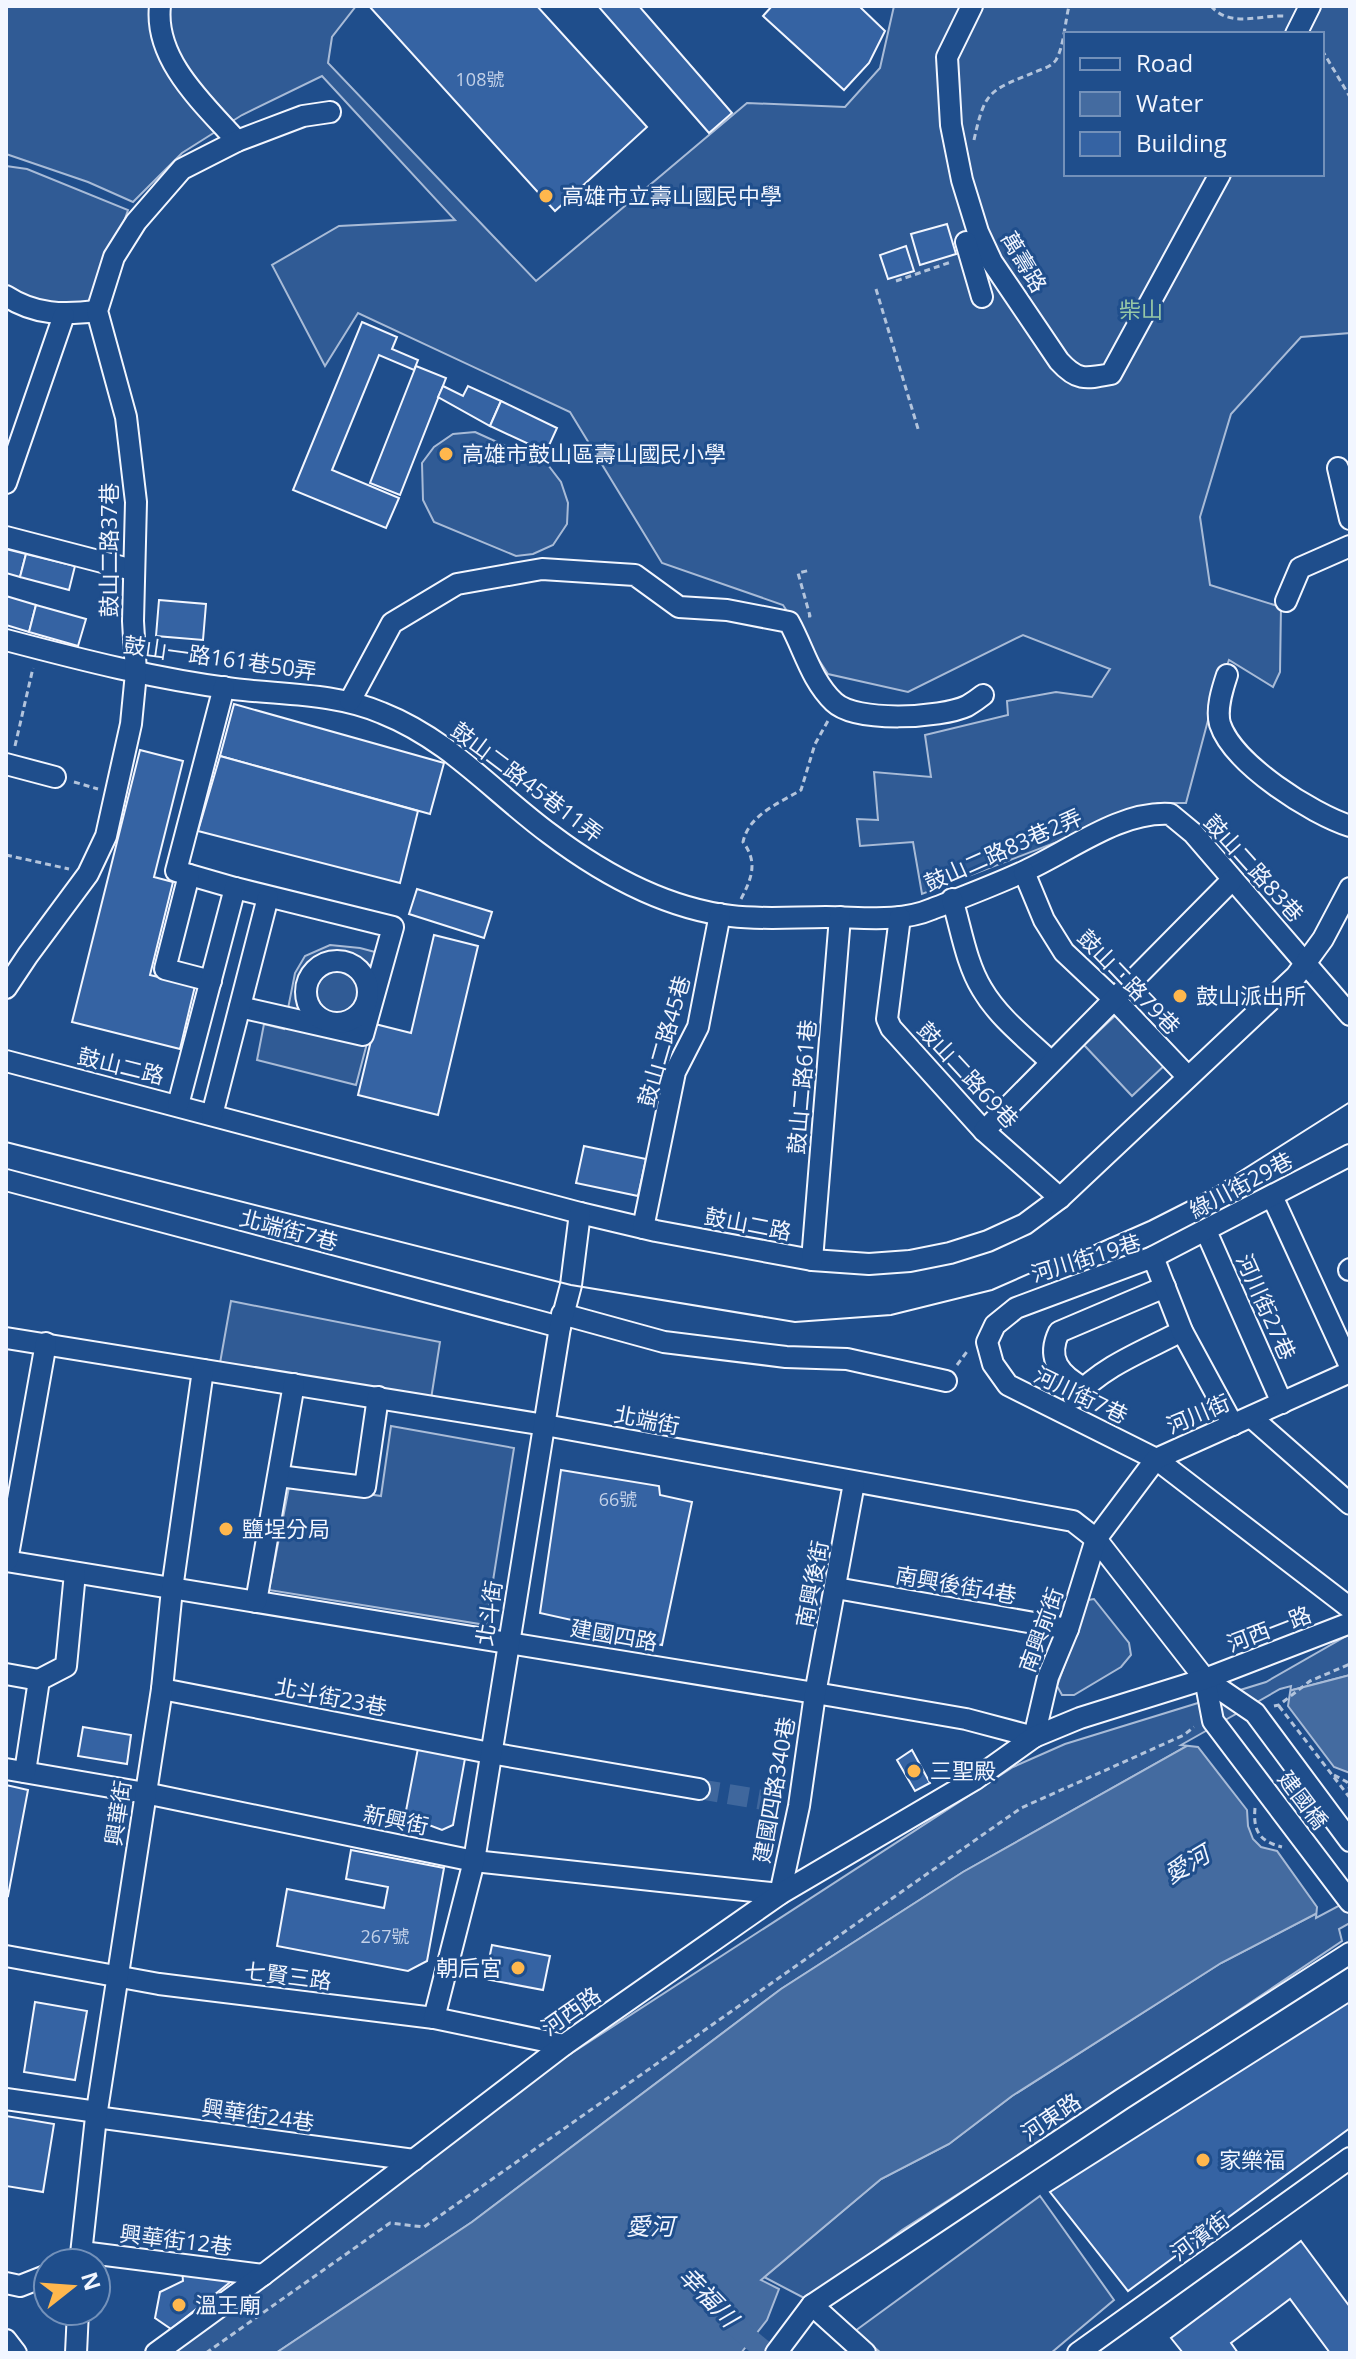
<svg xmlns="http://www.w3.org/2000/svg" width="1356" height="2359" viewBox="0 0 1356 2359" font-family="'Open Sans','Noto Sans TC',sans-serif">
<rect width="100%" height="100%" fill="#1f4e8c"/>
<g fill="#305b95" stroke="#a8bbd7" stroke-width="2" fill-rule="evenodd">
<path d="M6 6H356L332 37 328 63 536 281 747 103 845 107 880 68 894 6H1350V333L1301 337 1231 414 1200 517 1210 585 1281 607 1280 672 1273 687 1229 660 1211 709 1186 803H1158L922 894 913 842 860 846 857 819 878 820 874 772 931 777 925 735 1008 715 1007 701 1056 692 1092 697 1110 669 1023 635 908 692 828 674 783 605 662 563 570 412 358 313 325 366 272 265 339 226 455 220 322 76 242 115 182 153 133 202 88 182 6 154ZM1066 34H1322V174H1066Z"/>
<path d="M6 166 27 169 128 210 95 307 66 311 6 290Z"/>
<path d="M475 432 548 465 561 482 568 503 567 524 553 545 533 554 516 556 434 522 423 500 422 463 434 447 453 434Z"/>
<path d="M330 945 360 948 390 956 356 1085 257 1060 264 1024 284 1029 295 973 305 956Z"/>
<path d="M1118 1013 1166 1064 1132 1096 1084 1045Z"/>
<path d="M231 1301 440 1342 431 1399 220 1363Z"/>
<path d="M391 1426 514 1448 486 1625 269 1590 290 1482 381 1496Z"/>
<path d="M1094 1599 1129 1643 1131 1655 1121 1667 1074 1695H1062L1057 1686 1088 1600Z"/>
<path d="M1350 1634V1675L1281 1693 963 1872 781 1989 472 2222 276 2353H165L541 2073 1013 1767 1065 1744 1266 1682Z"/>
<path d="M1350 1896V1923L1339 1929 1342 1941 1119 2091 902 2230 808 2300 764 2277 881 2179 949 2144 1012 2096 1221 1963Z"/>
<path d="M1040 2196 1114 2300 1051 2353H881L855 2331Z"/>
</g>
<path fill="#446ba0" stroke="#a8bbd7" stroke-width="2" d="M1350 1675V1896L1221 1963 1012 2096 949 2144 881 2179 761 2280 779 2289 767 2320 741 2353H276L472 2222 781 1989 963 1872 1281 1693Z"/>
<path fill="#1f4e8c" stroke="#a8bbd7" stroke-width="2" d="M1291 1686 1288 1706 1334 1767 1350 1773V1900L1316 1918 1317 1907 1277 1851 1261 1847 1253 1839 1248 1826 1247 1810 1198 1747 1181 1745 1280 1689Z"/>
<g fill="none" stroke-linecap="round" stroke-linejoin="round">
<path stroke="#446ba0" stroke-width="20" d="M730 2322 767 2353"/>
</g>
<g fill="#3563a3" stroke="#f2f6ff" stroke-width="2">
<path d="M369 6H537L647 127 555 211Z"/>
<path d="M598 6H639L732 113 709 133Z"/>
<path d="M772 6H859L885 31 869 63 844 90 763 16Z"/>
<path d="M947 224 956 254 920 265 911 234Z"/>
<path d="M906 246 914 271 888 279 880 255Z"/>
<path d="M362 322 397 337 392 349 418 360 414 370 379 355 332 470 399 498 386 528 293 490Z"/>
<path d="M416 366 446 378 400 495 370 483Z"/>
<path d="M443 386 463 396 468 386 501 401 490 426 438 397Z"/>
<path d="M501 401 557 428 546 452 490 426Z"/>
<path d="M6 549 26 554 20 577 6 573Z"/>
<path d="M26 554 75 566 69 590 20 577Z"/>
<path d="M6 596 36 605 29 632 6 625Z"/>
<path d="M159 600 206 604 203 640 156 636Z"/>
<path d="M36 605 86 619 78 646 29 632Z"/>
<path d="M234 704 444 763 430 814 220 756Z"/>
<path d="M140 750 183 761 154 877 173 882 150 975 195 986 180 1049 72 1022Z"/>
<path d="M220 756 418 811 400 883 198 831Z"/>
<path d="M417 889 492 912 484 938 409 914Z"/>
<path d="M434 935 478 946 438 1115 358 1095 375 1024 411 1033Z"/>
<path d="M584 1146 646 1159 638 1196 576 1183Z"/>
<path d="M561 1470 659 1486 660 1495 692 1502 662 1645 585 1630 581 1622 540 1613Z"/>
<path d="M83 1727 131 1735 127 1764 78 1756Z"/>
<path d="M419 1743 466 1753 453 1825 442 1830 405 1816Z"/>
<path d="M912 1750 930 1783 915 1791 897 1760Z"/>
<path d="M6 1785 28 1790 8 1896 6 1895Z"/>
<path d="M351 1850 444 1868 427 1961 408 1971 277 1946 287 1889 384 1908 388 1887 346 1879Z"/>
<path d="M492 1945 550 1956 543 1990 485 1979Z"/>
<path d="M35 2002 87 2011 75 2080 24 2072Z"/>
<path d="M1350 2002V2128L1128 2291 1050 2192Z"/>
<path d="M6 2116 54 2124 43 2192 6 2186Z"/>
<path d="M1301 2241 1350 2307V2353H1330L1290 2299 1231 2343 1238 2353H1183L1171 2338Z"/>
<path d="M182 2269 238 2276 171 2329 155 2318 160 2292 183 2281Z"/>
</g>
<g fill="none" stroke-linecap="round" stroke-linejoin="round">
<path stroke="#3f679d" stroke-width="20" stroke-dasharray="20 10" stroke-linecap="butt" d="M699 1789 799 1806"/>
<g stroke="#f2f6ff" stroke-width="24">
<g id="minor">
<path d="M160 6C154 60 204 104 237 141"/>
<path d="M972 6 947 57 951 125 962 180 978 232 992 262 1059 361C1077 381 1085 379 1111 374L1220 174"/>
<path d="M1296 34 1310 6"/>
<path d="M966 242 982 297"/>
<path d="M6 296C35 315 64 315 97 311"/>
<path d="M1338 468 1350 519"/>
<path d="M6 483 64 315"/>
<path d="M6 537 133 570"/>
<path d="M1286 601 1300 568 1350 546"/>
<path d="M6 640C82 660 156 679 234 689 284 695 335 693 382 713 450 740 493 792 550 834 603 874 664 908 731 916 762 920 795 917 826 917 861 917 899 923 932 909 963 897 995 885 1025 871 1070 851 1119 811 1170 814L1193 833 1350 1015"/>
<path d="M1227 675C1222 690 1216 709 1220 724 1233 764 1312 814 1350 826"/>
<path d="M224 687 176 871 235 888 393 927 363 1035 240 1007"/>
<path d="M350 701 392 623 457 584 542 569 635 575 679 607 727 610 789 622C804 649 811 680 834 702 856 723 941 718 967 706 972 703 978 699 983 695"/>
<path d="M6 764 55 777"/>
<path d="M1024 872 1044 920 1064 952 1115 1000 1187 1076"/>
<path d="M189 875 165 969 211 981"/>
<path d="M952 899C961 928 966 963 982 989 999 1018 1027 1039 1051 1062"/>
<path d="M900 917 887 1019 891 1028 984 1131 1060 1198"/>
<circle cx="337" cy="992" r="31"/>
<path d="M6 988 28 955 88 874 106 836 131 724 136 673 133 621 136 502 126 417 97 311 114 257 136 222 182 169 237 141 303 116 330 112"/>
<path d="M6 1061 580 1213 656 1231 812 1260 869 1264 910 1261 950 1253 988 1241 1025 1224 1060 1198 1296 976 1323 939 1350 888"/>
<path d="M178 1105 235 888"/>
<path d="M212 1115 268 897"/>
<path d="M984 1131 1232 880"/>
<path d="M6 1180 560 1327"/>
<path d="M1272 1196 1350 1366"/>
<path d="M643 1228 675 1072 698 1027 720 914"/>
<path d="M1206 1231 1282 1403"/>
<path d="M1153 1257 1350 1155"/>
<path d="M812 1260 840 917"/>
<path d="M1349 1270 1350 1269"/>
<path d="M562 1314 664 1342 786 1357 847 1359 946 1381"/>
<path d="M6 1338 545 1425 1073 1521 1096 1539 1205 1679 1255 1713 1350 1841"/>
<path d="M1084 1388C1060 1375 1046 1359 1059 1332L1165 1287"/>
<path d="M1074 1398C1104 1365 1144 1351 1182 1331"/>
<path d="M1251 1417 1350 1504"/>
<path d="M1233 1425 1182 1331 1153 1257 1016 1308 995 1325 987 1342 993 1364 1008 1385 1156 1459 1350 1608"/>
<path d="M279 1476 365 1487 378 1397"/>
<path d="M6 1561 833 1696 966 1719 1034 1737"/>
<path d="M7 1561 46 1343"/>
<path d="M836 1588 1068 1629"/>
<path d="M256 1602 294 1384"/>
<path d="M6 1674 39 1680"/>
<path d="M1205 1679 1213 1721 1350 1902"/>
<path d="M162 1689 490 1753 699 1789"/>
<path d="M1034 1737 1048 1677 1068 1629 1096 1539 1156 1459 1350 1372"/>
<path d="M6 1769 145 1793 474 1861 780 1894 799 1806 815 1694 854 1483"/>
<path d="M25 1772 39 1680 66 1666 75 1573"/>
<path d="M6 1956 159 1984 434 2018 564 2045"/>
<path d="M434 2018 474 1861 560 1327 571 1285 580 1213"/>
<path d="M6 2099 97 2112"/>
<path d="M96 2117 414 2160"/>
<path d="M82 2252 263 2275"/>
<path d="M80 2263 96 2117 162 1689 172 1589 203 1370"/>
<path d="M6 2283 20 2286 48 2275"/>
<path d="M812 2305 865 2353"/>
<path d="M6 2340 16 2353"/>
<path d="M76 2353 78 2311"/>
<path d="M156 2353 263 2275 564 2045 780 1894 974 1780 1034 1737 1080 1718 1205 1679 1350 1623"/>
<path d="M776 2353 812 2305 1122 2099 1350 1953"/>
<path d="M1078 2353 1350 2158"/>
</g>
</g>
<g stroke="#b3c4dc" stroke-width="3" stroke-dasharray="6 4" stroke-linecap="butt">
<path d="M1211 6C1230 28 1259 15 1284 16"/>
<path d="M1322 50 1350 97"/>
<path d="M974 140C985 90 989 91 1035 72 1042 69 1051 67 1056 60 1064 46 1065 22 1069 6"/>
<path d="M896 281 951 262"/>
<path d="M876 289 919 432"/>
<path d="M808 616H810L798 573 811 570"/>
<path d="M15 746 33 668"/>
<path d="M74 782 98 789"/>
<path d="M6 855 69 869"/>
<path d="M741 899C752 878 758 862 743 842 749 814 780 803 801 790L815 744 829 719"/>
<path d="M957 1365 969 1349"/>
<path d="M1274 1706 1279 1705 1310 1681 1350 1664"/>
<path d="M1279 1706 1350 1798"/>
<path d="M1334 1775 1347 1782 1350 1790"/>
<path d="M1255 1808C1253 1831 1259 1841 1282 1847"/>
<path d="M206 2353 390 2223 424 2227 1021 1808 1184 1735 1194 1727"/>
</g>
<use href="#minor" stroke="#1f4e8c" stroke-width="20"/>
<path stroke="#f2f6ff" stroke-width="2" d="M6 1142 571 1285 795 1322 891 1315 992 1290 1149 1221 1214 1188 1350 1102"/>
</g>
<g fill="#ffb74d" stroke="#1f4e8c" stroke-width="3">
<circle cx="546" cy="196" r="8"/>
<circle cx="446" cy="454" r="8"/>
<circle cx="1180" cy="996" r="8"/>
<circle cx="226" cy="1529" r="8"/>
<circle cx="914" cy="1771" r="8"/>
<circle cx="518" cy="1968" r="8"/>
<circle cx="1203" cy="2160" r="8"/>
<circle cx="179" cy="2305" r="8"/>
</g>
<g text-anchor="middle" stroke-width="6" stroke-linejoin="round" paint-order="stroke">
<g font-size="18" fill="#c3d1e8">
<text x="480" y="86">108號</text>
<text x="618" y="1506">66號</text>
<text x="385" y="1943">267號</text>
</g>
<g font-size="22" fill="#f2f6ff" stroke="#1f4e8c" text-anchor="start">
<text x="562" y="204">高雄市立壽山國民中學</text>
<text x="462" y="462">高雄市鼓山區壽山國民小學</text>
<text x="1196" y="1004">鼓山派出所</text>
<text x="242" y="1537">鹽埕分局</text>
<text x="930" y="1779">三聖殿</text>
<text x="502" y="1976" text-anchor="end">朝后宮</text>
<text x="1219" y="2168">家樂福</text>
<text x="195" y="2313">溫王廟</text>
</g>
<g font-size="22" fill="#f2f6ff" stroke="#1f4e8c">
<text transform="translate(1024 262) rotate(59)" y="8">萬壽路</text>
<text transform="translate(109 550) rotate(-90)" y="8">鼓山二路37巷</text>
<text transform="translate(220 658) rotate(8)" y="8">鼓山一路161巷50弄</text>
<text transform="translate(527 782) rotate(37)" y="8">鼓山二路45巷11弄</text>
<text transform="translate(1003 850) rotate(-24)" y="8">鼓山二路83巷2弄</text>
<text transform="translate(1254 868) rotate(48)" y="8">鼓山二路83巷</text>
<text transform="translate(1129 982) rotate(46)" y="8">鼓山二路79巷</text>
<text transform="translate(664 1041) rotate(-74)" y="8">鼓山二路45巷</text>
<text transform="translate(121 1066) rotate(14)" y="8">鼓山二路</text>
<text transform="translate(968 1075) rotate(47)" y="8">鼓山二路69巷</text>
<text transform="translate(802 1087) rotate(-85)" y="8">鼓山二路61巷</text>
<text transform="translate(1241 1185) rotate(-28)" y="8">綠川街29巷</text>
<text transform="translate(748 1224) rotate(11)" y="8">鼓山二路</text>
<text transform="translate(289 1230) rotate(15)" y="8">北端街7巷</text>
<text transform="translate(1086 1258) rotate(-17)" y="8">河川街19巷</text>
<text transform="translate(1266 1307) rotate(66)" y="8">河川街27巷</text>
<text transform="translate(1081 1395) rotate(26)" y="8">河川街7巷</text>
<text transform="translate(1198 1414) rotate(-23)" y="8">河川街</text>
<text transform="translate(647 1420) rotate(11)" y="8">北端街</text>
<text transform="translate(812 1584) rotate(-79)" y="8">南興後街</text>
<text transform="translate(956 1585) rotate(10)" y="8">南興後街4巷</text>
<text transform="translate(489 1613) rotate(-81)" y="8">北斗街</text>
<text transform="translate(1269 1629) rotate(-21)" y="8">河西一路</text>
<text transform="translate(1041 1630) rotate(-70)" y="8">南興前街</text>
<text transform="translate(614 1635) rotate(10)" y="8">建國四路</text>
<text transform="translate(331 1697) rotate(11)" y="8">北斗街23巷</text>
<text transform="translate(774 1790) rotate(-80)" y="8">建國四路340巷</text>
<text transform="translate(1303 1800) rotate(53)" y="8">建國橋</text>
<text transform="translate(118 1813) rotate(-81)" y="8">興華街</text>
<text transform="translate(396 1820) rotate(12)" y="8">新興街</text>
<text transform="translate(288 1976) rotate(7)" y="8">七賢三路</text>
<text transform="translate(571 2011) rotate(-35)" y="8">河西路</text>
<text transform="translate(258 2115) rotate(8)" y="8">興華街24巷</text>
<text transform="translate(1051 2117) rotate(-34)" y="8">河東路</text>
<text transform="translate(1200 2236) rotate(-36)" y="8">河濱街</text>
<text transform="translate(176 2240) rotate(7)" y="8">興華街12巷</text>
</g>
<g font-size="22" fill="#97c8a6" stroke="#1f4e8c">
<text x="1141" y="318">柴山</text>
</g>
<g font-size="24" font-style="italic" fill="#f2f6ff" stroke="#1f4e8c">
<text transform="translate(1187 1865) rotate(-31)" y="8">愛河</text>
<text x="650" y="2235">愛河</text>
<text transform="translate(708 2297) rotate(46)" y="8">幸福川</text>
</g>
</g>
<rect width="1356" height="2359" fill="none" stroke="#f2f6ff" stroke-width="16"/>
<rect x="1064" y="32" width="260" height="144" fill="#1f4e8c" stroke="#7391ba" stroke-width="2"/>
<rect x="1080" y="58" width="40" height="12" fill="#1f4e8c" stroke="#7391ba" stroke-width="2"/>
<text x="1136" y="72" font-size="24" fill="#f2f6ff">Road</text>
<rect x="1080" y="92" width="40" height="24" fill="#446ba0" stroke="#7391ba" stroke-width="2"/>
<text x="1136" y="112" font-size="24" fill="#f2f6ff">Water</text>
<rect x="1080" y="132" width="40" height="24" fill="#3563a3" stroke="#7391ba" stroke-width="2"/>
<text x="1136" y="152" font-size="24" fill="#f2f6ff">Building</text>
<g transform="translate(72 2287) rotate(73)"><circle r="38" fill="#1f4e8c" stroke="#7391ba" stroke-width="2"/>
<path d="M0-6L14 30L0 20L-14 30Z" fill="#ffb74d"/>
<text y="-12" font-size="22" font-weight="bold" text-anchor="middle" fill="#f2f6ff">N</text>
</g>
</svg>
